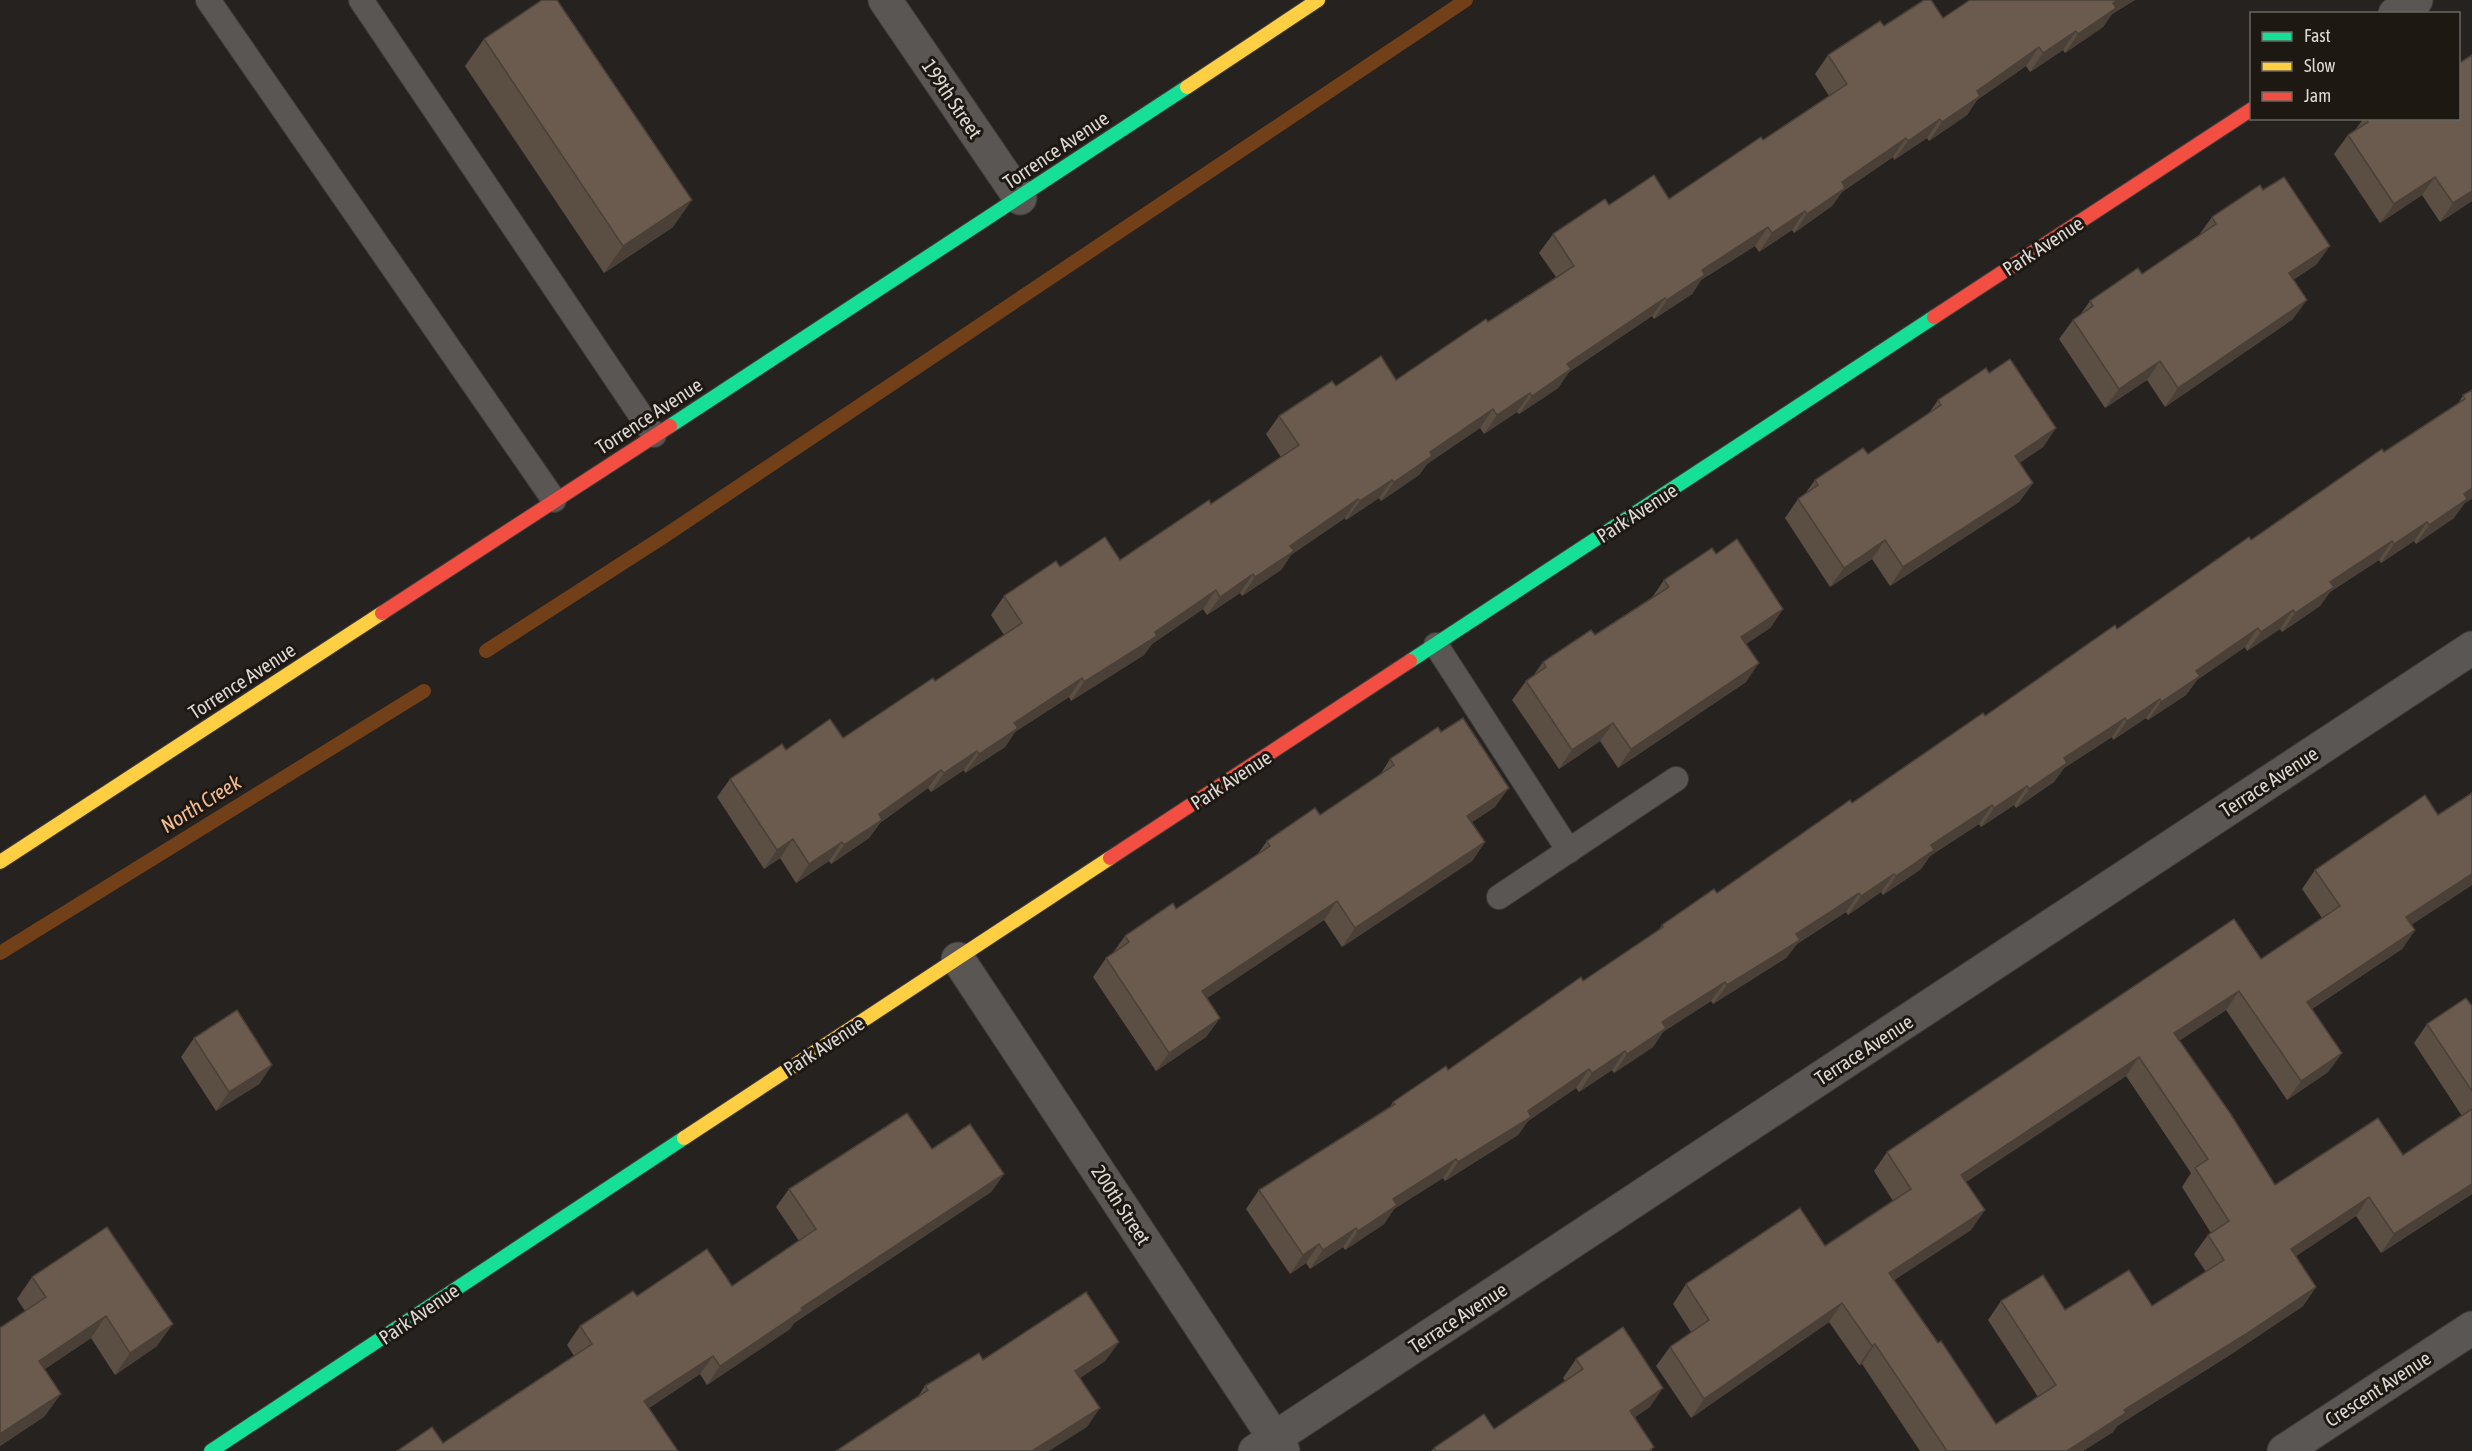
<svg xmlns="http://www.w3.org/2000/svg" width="2472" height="1451" viewBox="0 0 2472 1451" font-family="'Asap Condensed',sans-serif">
<rect width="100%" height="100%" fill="#25221f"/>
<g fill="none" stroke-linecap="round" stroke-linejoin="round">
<g stroke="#714018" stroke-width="14">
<path d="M486 651 666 535 1466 0"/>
<path d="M0 953 424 691"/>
</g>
<g stroke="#3f3c3a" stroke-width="26">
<g id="lane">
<path d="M208 0 554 500"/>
<path d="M361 0 654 435"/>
<path d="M1436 645 1569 851"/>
<path d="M1499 897 1676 779"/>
</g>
</g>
<g stroke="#3f3c3a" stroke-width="35">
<g id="street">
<path d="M885 0 1020 198"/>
<path d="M2395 14 2416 0"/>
<path d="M958 959 1283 1451"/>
<path d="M1255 1451 2472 648"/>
<path d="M2284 1451 2472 1328"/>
</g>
</g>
<g stroke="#3f3c3a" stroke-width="16">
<g id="fast">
<path d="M670 426 1187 87"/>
<path d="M1410 661 1934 317"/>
<path d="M211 1451 684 1138"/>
</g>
</g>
<g stroke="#3f3c3a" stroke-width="16">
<g id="slow">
<path d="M1187 87 1318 0"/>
<path d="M0 862 382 613"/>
<path d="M684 1138 1110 858"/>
</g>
</g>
<g stroke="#3f3c3a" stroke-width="16">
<g id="jam">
<path d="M1934 317 2252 109"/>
<path d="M382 613 670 426"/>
<path d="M1110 858 1410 661"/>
</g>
</g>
<use href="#lane" stroke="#595654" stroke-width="24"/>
<use href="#street" stroke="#595654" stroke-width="33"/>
<use href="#fast" stroke="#16e098" stroke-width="14"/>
<use href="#slow" stroke="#ffcf43" stroke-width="14"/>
<use href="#jam" stroke="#f24e42" stroke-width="14"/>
</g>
<g fill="#5b4e43" fill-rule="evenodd">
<path d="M1970 0H2135L2112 14 2103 27 2065 53 2063 50 2030 72 2026 66 1977 100 1967 115 1929 141 1927 138 1894 160 1893 157 1842 192 1832 206 1794 233 1792 230 1759 252 1755 246 1701 280 1692 294 1654 319 1652 316 1569 372 1558 388 1519 414 1517 412 1484 434 1480 428 1427 464 1419 475 1381 501 1379 498 1346 520 1345 518 1291 555 1281 570 1242 596 1240 593 1207 615 1203 609 1152 644 1144 655 1071 701 1069 697 1015 732 1005 747 965 773 964 770 931 792 928 788 880 823 869 838 831 864 829 861 796 883 780 858 764 869 717 797 730 779 786 750 843 738 935 681 1004 635 991 615 1004 596 1060 567 1120 560 1211 504 1281 457 1266 434 1279 416 1336 386 1396 380 1488 322 1556 277 1539 253 1553 234 1609 205 1669 199 1763 140 1829 96 1815 74 1828 55 1884 26 1943 18Z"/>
<path d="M484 39 673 227 604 273 465 66Z"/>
<path d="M2364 118H2458L2472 201 2440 222 2422 195 2380 223 2334 154 2348 135 2355 130Z"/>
<path d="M2212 217 2317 264 2293 280V319L2165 407 2147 380 2105 408 2059 339 2073 320 2080 315 2090 301 2142 274 2199 235Z"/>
<path d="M1989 373 2056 428 2043 447 2019 463 2033 483 2019 502 1890 586 1872 559 1830 587 1785 518 1798 499 1805 494 1815 480 1868 454 1929 413 1938 400Z"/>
<path d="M2472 390 2464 503 2454 518 2416 544 2414 541 2381 563 2379 560 2330 592 2320 606 2282 632 2280 629 2247 651 2245 647 2197 680 2186 695 2148 720 2146 718 2113 740 2112 737 2064 768 2054 782 2016 808 2014 805 1981 827 1979 824 1930 856 1921 869 1883 895 1881 892 1848 915 1846 912 1797 944 1786 958 1713 1004 1711 1001 1663 1032 1653 1047 1614 1073 1612 1070 1579 1092 1576 1088 1528 1121 1518 1135 1445 1181 1443 1178 1394 1209 1384 1224 1345 1250 1343 1247 1310 1269 1306 1263 1290 1274 1246 1209 1259 1190 1389 1108 1393 1102 1448 1070 1657 932 1662 925 1717 893 2117 629 2458 404 2463 395Z"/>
<path d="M1716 554 1783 609 1770 628 1746 644V682L1618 768 1600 741 1559 769 1512 700 1526 681 1533 676 1543 662 1595 635 1651 599 1664 580Z"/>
<path d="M1390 759 1495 807 1472 822 1485 842 1472 861 1342 947 1324 920 1207 998 1220 1018 1206 1037 1156 1071 1093 977 1106 958 1112 954 1125 936 1176 909 1257 855 1267 841 1320 815 1380 775Z"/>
<path d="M2472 793V885L2411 925 2415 930 2402 949 2312 1009 2342 1053 2328 1072 2287 1100 2226 1010 2179 1041 2275 1185 2403 1155 2462 1116 2414 1043 2427 1024 2472 1006V1194L2381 1253 2356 1216 2296 1256 2316 1287 2303 1306 2233 1353 2117 1426 2113 1432 2083 1451H1920L1862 1364 1859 1365 1829 1322 1691 1418 1656 1366 1670 1347 1691 1332 1673 1304 1686 1284 1825 1246 1893 1201 1874 1171 1887 1152 2261 959 2322 918 2302 889 2315 870 2438 815ZM2126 1076 2191 1173 2182 1187 2211 1233 2208 1235 2194 1254 2206 1272 2152 1306 2065 1310 2001 1301 1988 1320 2038 1397 1996 1424 1894 1280 1971 1230 1966 1182Z"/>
<path d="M194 1038 272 1065 259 1084 216 1111 181 1057Z"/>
<path d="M932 1149 1004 1174 991 1192 794 1323 790 1329 707 1385 700 1374 649 1408 443 1443 574 1356 567 1345 580 1326 637 1296 732 1286 799 1241 776 1207 789 1189Z"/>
<path d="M107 1227 157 1346 115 1375 91 1338 45 1369V1416L0 1446V1328L25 1311 17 1299 32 1277Z"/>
<path d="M1119 1342 1105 1361 1080 1378 1087 1427 919 1395 925 1386 983 1360Z"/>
<path d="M1576 1359 1650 1407 1635 1417 1652 1451H1431L1434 1448 1494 1429 1565 1381 1563 1378Z"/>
</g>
<g fill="#4a4037">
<path d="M2118 0H2135L2112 14 2103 27 2065 53 2078 34 2113 3Z"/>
<path d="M2076 31 2063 50 2030 72 2043 53Z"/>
<path d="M2039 47 2026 66 1977 100 1967 115 1929 141 1942 122 1977 91Z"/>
<path d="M1940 119 1927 138 1894 160 1908 141Z"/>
<path d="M1906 138 1893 157 1842 192 1832 206 1794 233 1807 214 1842 182Z"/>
<path d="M2435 177 2422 195 2380 223 2394 204Z"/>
<path d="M2472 191V201L2440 222 2453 203Z"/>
<path d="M692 200 673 227 604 273 623 246Z"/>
<path d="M1805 211 1792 230 1759 252 1772 233Z"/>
<path d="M1768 227 1755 246 1701 280 1692 294 1654 319 1667 300 1702 270Z"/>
<path d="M2330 246 2317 264 2275 292 2289 273Z"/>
<path d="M1665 298 1652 316 1569 372 1558 388 1519 414 1532 396 1567 364Z"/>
<path d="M2307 300 2293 319 2165 407 2178 388Z"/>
<path d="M2160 361 2147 380 2105 408 2119 389Z"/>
<path d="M1530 393 1517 412 1484 434 1497 415Z"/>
<path d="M1493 409 1480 428 1427 464 1419 475 1381 501 1394 482 1430 452Z"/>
<path d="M2056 428 2043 447 2002 475 2015 456Z"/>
<path d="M1392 480 1379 498 1346 520 1360 501Z"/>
<path d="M2033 483 2019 502 1890 586 1903 567Z"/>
<path d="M2472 488V499L2465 503 2454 518 2416 544 2429 525 2464 494Z"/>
<path d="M1358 499 1345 518 1291 555 1281 570 1242 596 1255 577 1290 546Z"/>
<path d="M2427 522 2414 541 2381 563 2394 544Z"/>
<path d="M1885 540 1872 559 1830 587 1844 568Z"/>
<path d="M2392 541 2379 560 2330 592 2320 606 2282 632 2295 613 2330 582Z"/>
<path d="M1253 574 1240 593 1207 615 1220 597Z"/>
<path d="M1216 590 1203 609 1152 644 1144 655 1071 701 1084 682Z"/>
<path d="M1783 609 1770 628 1728 656 1741 637Z"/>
<path d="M2293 610 2280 629 2247 651 2261 632Z"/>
<path d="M2258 628 2245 647 2197 680 2186 695 2148 720 2161 702 2196 671Z"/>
<path d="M1759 663 1746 682 1618 768 1631 749Z"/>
<path d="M1082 678 1069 697 1015 732 1005 747 965 773 979 754 1014 723Z"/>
<path d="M2160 699 2146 718 2113 740 2127 721Z"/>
<path d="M2125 718 2112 737 2064 768 2054 782 2016 808 2029 789 2064 758Z"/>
<path d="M1613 723 1600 741 1559 769 1572 750Z"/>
<path d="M977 751 964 770 931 792 944 773Z"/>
<path d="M941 770 928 788 880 823 869 838 831 864 844 845 879 814Z"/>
<path d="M2027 786 2014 805 1981 827 1994 808Z"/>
<path d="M1509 788 1495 807 1454 834 1467 816Z"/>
<path d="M1992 805 1979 824 1930 856 1921 869 1883 895 1896 876 1931 845Z"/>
<path d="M793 839 780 858 764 869 777 850Z"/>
<path d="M842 842 829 861 796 883 809 864Z"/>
<path d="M1485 842 1472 861 1342 947 1355 928Z"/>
<path d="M1894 874 1881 892 1848 915 1861 896Z"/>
<path d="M2472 874V885L2393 937 2406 917Z"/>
<path d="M1859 893 1846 912 1797 944 1786 958 1713 1004 1727 985 1796 934Z"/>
<path d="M1337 901 1324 920 1189 1010 1202 991Z"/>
<path d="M2415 930 2402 949 2293 1021 2307 1002Z"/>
<path d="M1725 982 1711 1001 1663 1032 1653 1047 1614 1073 1627 1054 1662 1022Z"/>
<path d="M2239 991 2226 1010 2160 1053 2174 1033Z"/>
<path d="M1220 1018 1206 1037 1156 1071 1169 1053Z"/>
<path d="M1625 1051 1612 1070 1579 1092 1592 1073Z"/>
<path d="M2342 1053 2328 1072 2287 1100 2301 1081Z"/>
<path d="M2139 1057 2126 1076 1948 1194 1961 1175Z"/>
<path d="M272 1065 259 1084 216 1111 229 1092Z"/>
<path d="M1589 1069 1576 1088 1528 1121 1518 1135 1445 1181 1458 1162 1528 1111Z"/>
<path d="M1456 1159 1443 1178 1394 1209 1384 1224 1345 1250 1358 1231 1393 1199Z"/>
<path d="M1004 1174 991 1192 794 1323 790 1329 707 1385 720 1366 801 1308Z"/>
<path d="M2472 1184V1194L2381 1253 2394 1234Z"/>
<path d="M2369 1197 2356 1216 2278 1268 2291 1249Z"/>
<path d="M1985 1210 1971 1230 1876 1292 1889 1273Z"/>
<path d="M1356 1228 1343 1247 1310 1269 1323 1250Z"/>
<path d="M1319 1244 1306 1263 1290 1274 1303 1255Z"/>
<path d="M2316 1287 2303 1306 2233 1353 2117 1426 2113 1432 2083 1451H2067L2124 1410Z"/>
<path d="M1842 1303 1829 1322 1691 1418 1704 1399Z"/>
<path d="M106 1316 91 1338 24 1383 39 1361Z"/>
<path d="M173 1324 157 1346 115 1375 130 1353Z"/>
<path d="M1119 1342 1105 1361 1062 1390 1075 1371Z"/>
<path d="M1875 1344 1862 1364 1859 1365 1872 1346Z"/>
<path d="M713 1356 700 1374 631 1420 644 1401Z"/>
<path d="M1663 1388 1650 1407 1617 1429 1630 1411Z"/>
<path d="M61 1394 45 1416 0 1446V1434Z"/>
<path d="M1100 1408 1087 1427 1049 1451H1032Z"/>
</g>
<g fill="#6a5b4e" stroke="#4a4037" stroke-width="1.5" fill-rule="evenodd">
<path d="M542 0H557L692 200 623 246 484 39Z"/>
<path d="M1924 0H1931L1943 18 1970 0H2118L2113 3 2116 8 2078 34 2076 31 2043 53 2039 47 1977 91 1980 96 1942 122 1940 119 1908 141 1906 138 1842 182 1845 188 1807 214 1805 211 1772 233 1768 227 1702 270 1705 275 1667 300 1665 298 1583 353 1567 364 1571 369 1532 396 1530 393 1497 415 1493 409 1430 452 1432 456 1394 482 1392 480 1360 501 1358 499 1290 546 1294 551 1255 577 1253 574 1220 597 1216 590 1155 632 1157 636 1084 682 1082 678 1014 723 1018 728 979 754 977 751 944 773 941 770 879 814 882 820 844 845 842 842 809 864 793 839 777 850 730 779 782 744 786 750 830 719 843 738 933 678 935 681 1022 623 1004 596 1056 561 1060 567 1105 537 1120 560 1209 500 1211 504 1299 445 1279 416 1332 381 1336 386 1381 356 1396 380 1486 319 1488 322 1574 266 1553 234 1605 199 1609 205 1654 175 1669 199 1761 137 1763 140 1847 84 1828 55 1880 21 1884 26Z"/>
<path d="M2472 55V191L2453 203 2435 177 2394 204 2348 135 2368 122 2366 118H2458V64Z"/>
<path d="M2284 177 2330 246 2289 273 2307 300 2178 388 2160 361 2119 389 2073 320 2093 306 2090 301 2138 268 2142 274 2216 224 2212 217 2260 185 2263 190Z"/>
<path d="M2010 359 2056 428 2015 456 2033 483 1903 567 1885 540 1844 568 1798 499 1818 485 1815 480 1863 448 1868 454 1941 405 1938 400 1986 368 1989 373Z"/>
<path d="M2472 390V488L2464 494 2467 499 2429 525 2427 522 2394 544 2392 541 2330 582 2334 587 2295 613 2293 610 2261 632 2258 628 2196 671 2200 676 2161 702 2160 699 2127 721 2125 718 2064 758 2067 763 2029 789 2027 786 1994 808 1992 805 1931 845 1934 850 1896 876 1894 874 1861 896 1859 893 1796 934 1800 940 1727 985 1725 982 1662 1022 1666 1028 1627 1054 1625 1051 1592 1073 1589 1069 1528 1111 1531 1117 1458 1162 1456 1159 1393 1199 1397 1205 1358 1231 1356 1228 1323 1250 1319 1244 1303 1255 1259 1190 1395 1104 1393 1102 1446 1066 1448 1070 1581 977 1583 981 1663 927 1662 925 1714 889 1717 893 1850 800 1852 803 1983 713 1985 716 2115 625 2117 629 2249 537 2251 540 2382 449 2384 452 2465 399 2463 395Z"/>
<path d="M1737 539 1783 609 1741 637 1759 663 1631 749 1613 723 1572 750 1526 681 1546 667 1543 662 1591 630 1595 635 1669 587 1664 580 1712 548 1716 554Z"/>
<path d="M1463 718 1509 788 1467 816 1485 842 1355 928 1337 901 1202 991 1220 1018 1169 1053 1106 958 1129 942 1125 936 1173 903 1176 909 1270 846 1267 841 1315 808 1320 815 1394 765 1390 759 1438 727 1441 732Z"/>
<path d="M2472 793V874L2406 917 2415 930 2307 1002 2342 1053 2301 1081 2239 991 2174 1033 2230 1113 2275 1185 2378 1118 2403 1155 2472 1109V1184L2394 1234 2369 1197 2291 1249 2316 1287 2246 1334 2124 1410 2126 1413 2067 1451H1947L1875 1344 1872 1346 1842 1303 1704 1399 1670 1347 1709 1320 1686 1284 1800 1208 1825 1246 1911 1189 1887 1152 2234 919 2261 959 2340 906 2315 870 2425 795 2438 815ZM2139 1057 2208 1159 2195 1168 2229 1221 2208 1235 2224 1260 2152 1306 2129 1270 2065 1310 2043 1275 2001 1301 2056 1385 1996 1424 1941 1341 1938 1343 1889 1273 1985 1210 1961 1175Z"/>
<path d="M2466 998 2472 1006V1091L2427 1024Z"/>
<path d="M237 1010 272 1065 229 1092 194 1038Z"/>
<path d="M907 1113 932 1149 970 1124 1004 1174 801 1308 803 1310 720 1366 713 1356 644 1401 678 1451H397L432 1427 443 1443 592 1344 580 1326 633 1291 637 1296 707 1249 732 1286 816 1229 789 1189Z"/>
<path d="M107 1227 173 1324 130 1353 106 1316 39 1361 61 1394 0 1434V1328L46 1297 32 1277Z"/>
<path d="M1086 1292 1119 1342 1075 1371 1100 1408 1032 1451H836L928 1390 925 1386 979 1353 983 1360Z"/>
<path d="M1623 1327 1663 1388 1630 1411 1654 1447 1649 1451H1436L1434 1448 1484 1414 1494 1429 1583 1369 1576 1359Z"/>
</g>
<g text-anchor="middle" stroke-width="6" stroke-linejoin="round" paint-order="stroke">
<g font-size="20" fill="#dcd8d4" stroke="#1e1813">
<text transform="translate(952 99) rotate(56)" y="7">199th Street</text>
<text transform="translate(1056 150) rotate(-34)" y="7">Torrence Avenue</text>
<text transform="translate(2043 246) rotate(-33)" y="7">Park Avenue</text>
<text transform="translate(649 416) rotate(-33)" y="7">Torrence Avenue</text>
<text transform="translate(1637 513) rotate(-33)" y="7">Park Avenue</text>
<text transform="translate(242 681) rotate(-33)" y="7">Torrence Avenue</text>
<text transform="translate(1231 780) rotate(-33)" y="7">Park Avenue</text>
<text transform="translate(2269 782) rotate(-33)" y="7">Terrace Avenue</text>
<text transform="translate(824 1046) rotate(-33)" y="7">Park Avenue</text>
<text transform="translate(1864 1050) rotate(-33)" y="7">Terrace Avenue</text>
<text transform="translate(1121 1205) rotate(57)" y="7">200th Street</text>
<text transform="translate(419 1314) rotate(-34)" y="7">Park Avenue</text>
<text transform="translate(1458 1318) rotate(-33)" y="7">Terrace Avenue</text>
<text transform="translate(2378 1389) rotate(-33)" y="7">Crescent Avenue</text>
</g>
<g font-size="21" font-style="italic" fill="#f6bb91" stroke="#1e1813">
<text transform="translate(201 804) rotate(-32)" y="7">North Creek</text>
</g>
</g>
<rect x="2250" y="12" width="210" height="108" fill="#1e1813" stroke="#6a6560" stroke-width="1.5"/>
<rect x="2262" y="32" width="30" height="9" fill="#16e098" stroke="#6a6560" stroke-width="1.5"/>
<text x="2304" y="42" font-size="18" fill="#dcd8d4">Fast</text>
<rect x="2262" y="62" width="30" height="9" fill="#ffcf43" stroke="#6a6560" stroke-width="1.5"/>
<text x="2304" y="72" font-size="18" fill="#dcd8d4">Slow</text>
<rect x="2262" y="92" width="30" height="9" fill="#f24e42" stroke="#6a6560" stroke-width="1.5"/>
<text x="2304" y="102" font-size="18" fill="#dcd8d4">Jam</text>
</svg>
